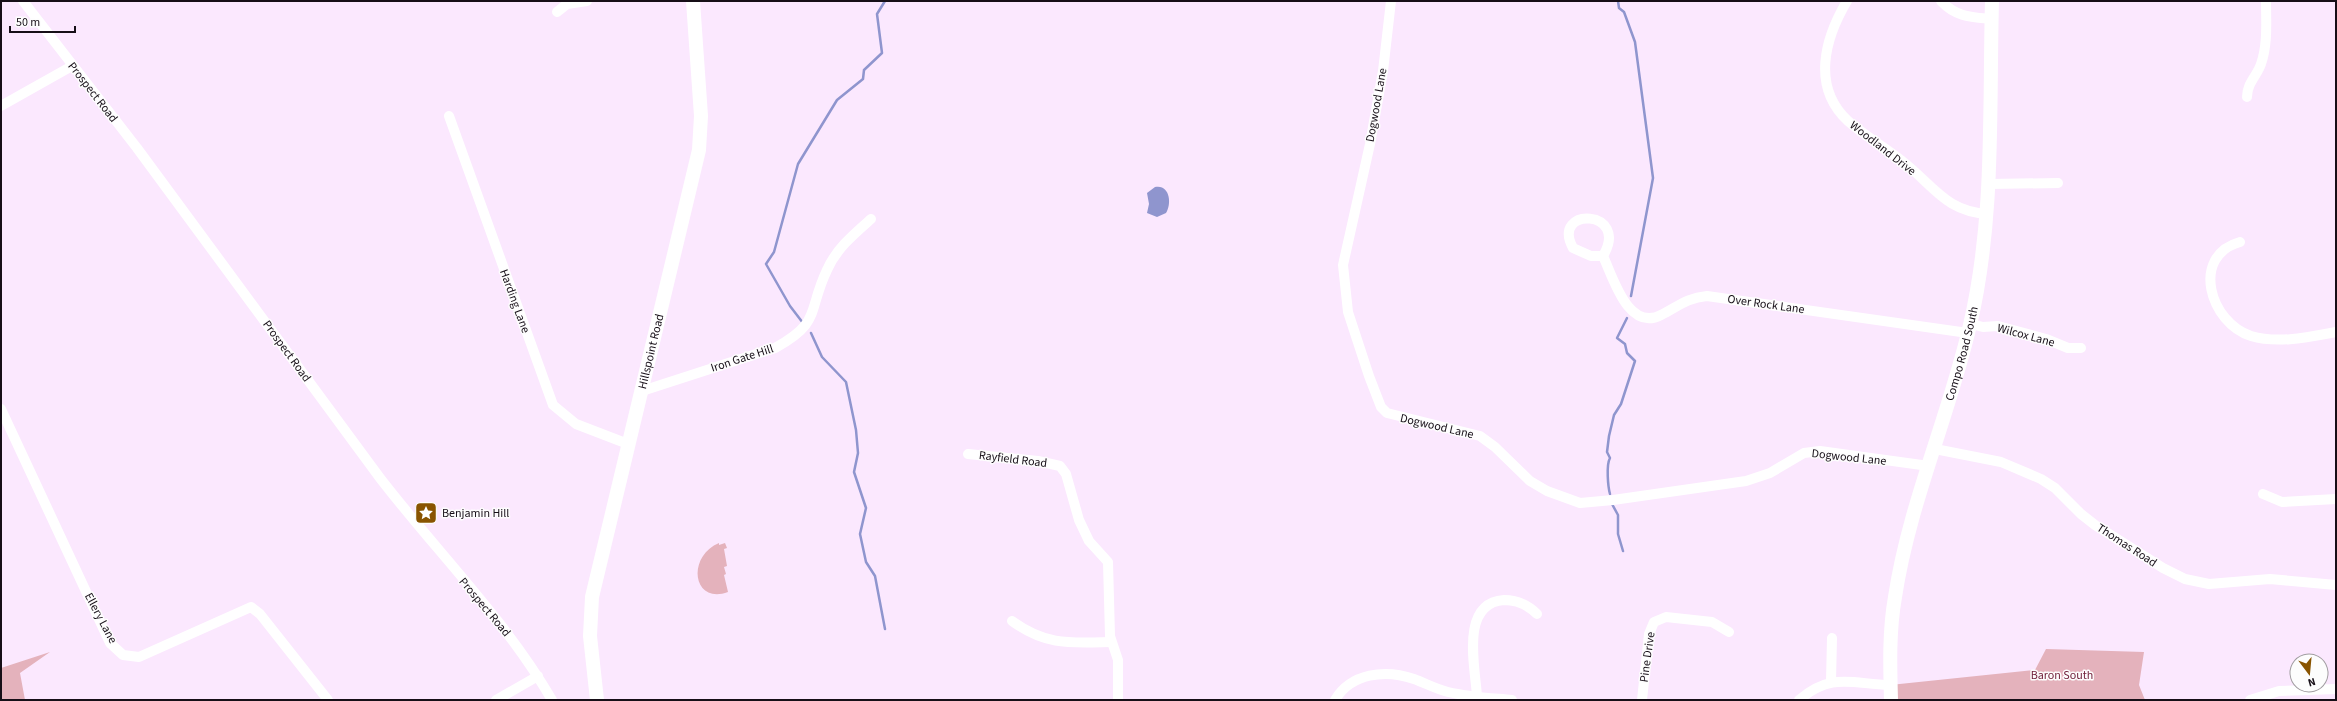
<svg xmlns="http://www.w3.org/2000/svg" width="2337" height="701" viewBox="0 0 2337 701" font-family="'Source Sans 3',sans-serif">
<rect width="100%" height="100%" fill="#fbe8fe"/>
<g fill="#e4b2bc">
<path d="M719 543V545L725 543 727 548 724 549 727 566 724 567 726 574 724 575 728 592C693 605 686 557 719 543Z"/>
<path d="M2046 649 2144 652 2139 685 2145 700H1892L1890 685 2035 670Z"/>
<path d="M50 652 20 673 25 700H1V668Z"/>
</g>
<path fill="#8f95ce" d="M1155 187C1170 184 1172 204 1166 213L1157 217 1147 213 1149 204 1147 193Z"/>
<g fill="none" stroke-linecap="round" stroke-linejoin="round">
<g stroke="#8f95ce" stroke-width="2.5">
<path d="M1618 1 1619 8 1624 12 1635 42 1653 178 1631 296"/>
<path d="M803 323 790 306 766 264 774 252 798 164 837 100 863 79 864 70 882 53 877 14 885 1"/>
<path d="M811 333 822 357 846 382 856 430 858 453 854 472 866 508 860 534 866 562 875 576 885 629"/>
<path d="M1610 494C1608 487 1606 465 1610 458L1607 452 1609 436 1614 415 1621 404 1635 361 1627 353 1625 344 1617 338 1627 318"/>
<path d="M1612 504 1618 515V534L1623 551"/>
</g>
<g stroke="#fff" stroke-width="10">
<path d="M23 1 137 148 380 478C437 552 505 619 552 700"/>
<path d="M1391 1 1383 71 1370 144 1343 265 1348 312 1369 376 1381 407 1387 413 1480 436 1495 447 1530 481 1547 491 1580 503 1613 500 1746 481 1770 473 1804 453 1820 451 1929 466"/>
<path d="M1847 1C1825 38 1811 87 1848 121 1866 137 1888 149 1907 165 1935 188 1948 212 1988 214"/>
<path d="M1941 1C1956 17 1971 17 1992 19"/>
<path d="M557 12 567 4 587 1"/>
<path d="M2247 97C2247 83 2257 76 2261 64 2268 44 2266 21 2266 1"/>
<path d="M1 106 72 66"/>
<path d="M449 116 553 405 576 424 628 444"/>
<path d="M1989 184 2058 183"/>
<path d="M2240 242C2190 256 2210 323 2251 336 2278 344 2309 337 2336 332"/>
<path d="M1603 256C1631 209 1550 206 1573 248L1591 256H1603C1613 277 1628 332 1661 315 1679 306 1686 298 1707 296L1968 333"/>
<path d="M1971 324 1983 327 1998 326 2046 339 2068 348H2081"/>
<path d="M642 391 775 348C822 322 807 312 827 270 836 249 854 234 871 219"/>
<path d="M1 409 110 643 123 655 139 657 251 607 260 614 328 700"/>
<path d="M1935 449 2001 462 2041 479 2055 488 2081 514 2095 525 2163 568 2185 579 2209 584 2270 579 2336 585"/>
<path d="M968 454 1038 461 1060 466 1066 474 1079 520 1089 541 1108 562 1110 636 1118 660V700"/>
<path d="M2263 494 2282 502 2336 499"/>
<path d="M1012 621C1046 646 1071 643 1111 642"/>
<path d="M1831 681 1832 638"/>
<path d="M1477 696C1475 666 1460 603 1504 600 1517 600 1528 605 1537 614"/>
<path d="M496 700 538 676"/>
<path d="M1335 700C1351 673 1385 669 1414 679 1425 683 1436 689 1448 692 1469 697 1491 698 1512 700"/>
<path d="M1642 700 1649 634 1654 622 1666 617 1712 622 1729 632"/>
<path d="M1799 700C1831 672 1852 684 1890 685"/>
<path d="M2250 700 2279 691 2336 689"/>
</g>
<g stroke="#fff" stroke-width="14">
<path id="s1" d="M597 700 590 636 592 597 699 150 701 116 693 1"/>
<path id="s2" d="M1891 700C1890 665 1889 631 1895 597 1909 504 1949 416 1970 325 1995 218 1989 109 1992 1"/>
</g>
</g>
<defs>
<g id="sight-square" transform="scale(1.15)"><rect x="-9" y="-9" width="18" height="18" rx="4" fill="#895401" stroke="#fdfdfd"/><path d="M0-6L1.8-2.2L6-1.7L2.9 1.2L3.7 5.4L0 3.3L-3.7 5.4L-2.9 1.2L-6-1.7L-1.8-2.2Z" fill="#fff"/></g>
</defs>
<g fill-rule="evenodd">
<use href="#sight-square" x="426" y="513"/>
</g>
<g text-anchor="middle" stroke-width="3" stroke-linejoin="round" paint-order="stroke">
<g font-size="12" fill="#160e17" stroke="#fdfdfd">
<text transform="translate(93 92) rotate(52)" y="4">Prospect Road</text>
<text transform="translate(1376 105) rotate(-80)" y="4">Dogwood Lane</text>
<text transform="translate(1883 148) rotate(38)" y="4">Woodland Drive</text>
<text transform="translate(515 301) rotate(70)" y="4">Harding Lane</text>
<text transform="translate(1766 304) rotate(8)" y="4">Over Rock Lane</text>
<text transform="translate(2026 335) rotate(15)" y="4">Wilcox Lane</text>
<text transform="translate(287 351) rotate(54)" y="4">Prospect Road</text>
<text dy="4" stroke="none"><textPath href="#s1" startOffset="356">Hillspoint Road</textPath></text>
<text dy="4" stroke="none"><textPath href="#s2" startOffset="356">Compo Road South</textPath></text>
<text transform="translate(742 358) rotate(-18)" y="4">Iron Gate Hill</text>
<text transform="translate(1437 426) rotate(13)" y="4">Dogwood Lane</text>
<text transform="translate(1849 457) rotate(6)" y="4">Dogwood Lane</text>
<text transform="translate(1013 459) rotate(7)" y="4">Rayfield Road</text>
<text transform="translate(2127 545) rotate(33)" y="4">Thomas Road</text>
<text transform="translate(485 607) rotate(50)" y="4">Prospect Road</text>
<text transform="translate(101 618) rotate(62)" y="4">Ellery Lane</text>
<text transform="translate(1647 657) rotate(-82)" y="4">Pine Drive</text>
</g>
<g font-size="12" fill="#160e17" stroke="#fdfdfd" text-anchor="start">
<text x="442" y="517">Benjamin Hill</text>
</g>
<g font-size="12" fill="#72223c" stroke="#fdfdfd">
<text x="2062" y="679">Baron South</text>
</g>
</g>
<rect width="2337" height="701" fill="none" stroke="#160e17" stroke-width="4"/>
<g transform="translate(2309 673) rotate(164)"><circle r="19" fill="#fdfdfd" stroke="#a19da1"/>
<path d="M0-3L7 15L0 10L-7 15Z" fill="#895401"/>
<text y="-6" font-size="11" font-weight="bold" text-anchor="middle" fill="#160e17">N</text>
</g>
<path d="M10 26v6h65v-6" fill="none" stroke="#160e17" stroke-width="2"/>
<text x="16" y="26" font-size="12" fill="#160e17" stroke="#fdfdfd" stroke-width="3" paint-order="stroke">50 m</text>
</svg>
